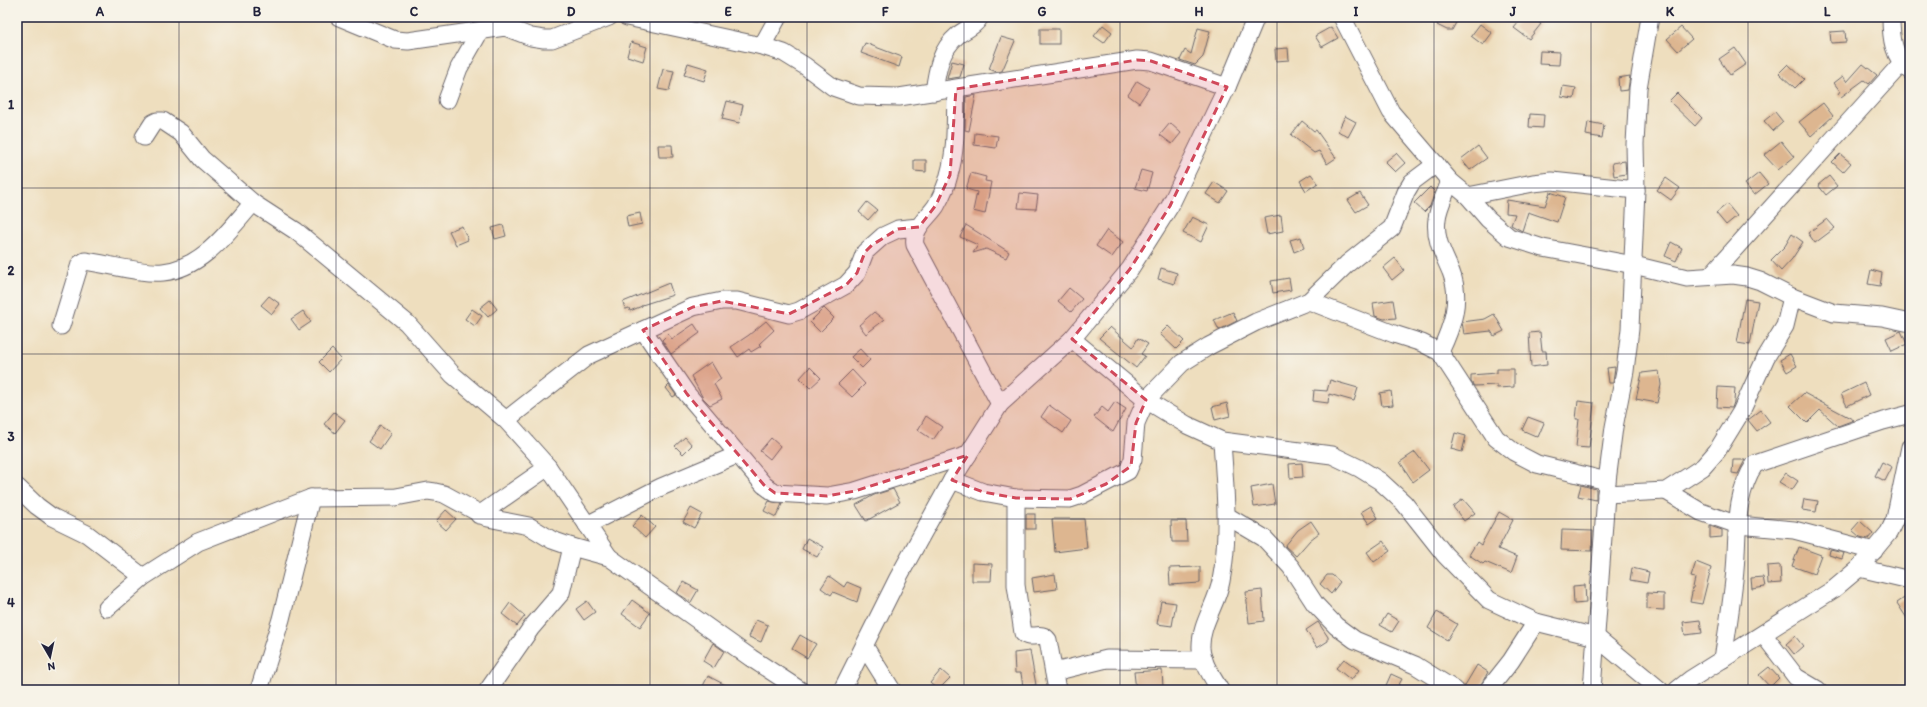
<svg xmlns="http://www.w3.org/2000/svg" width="1927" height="707" viewBox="0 0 1927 707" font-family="Itim,sans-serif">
<rect width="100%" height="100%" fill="#f7f3e8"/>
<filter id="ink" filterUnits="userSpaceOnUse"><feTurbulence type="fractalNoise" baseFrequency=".025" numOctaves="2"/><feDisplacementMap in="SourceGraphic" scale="8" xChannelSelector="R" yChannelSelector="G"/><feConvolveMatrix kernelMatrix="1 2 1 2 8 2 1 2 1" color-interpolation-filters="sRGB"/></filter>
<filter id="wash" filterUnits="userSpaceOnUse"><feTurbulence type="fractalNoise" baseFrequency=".012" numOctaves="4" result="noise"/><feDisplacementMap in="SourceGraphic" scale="16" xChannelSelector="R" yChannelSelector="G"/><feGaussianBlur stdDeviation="0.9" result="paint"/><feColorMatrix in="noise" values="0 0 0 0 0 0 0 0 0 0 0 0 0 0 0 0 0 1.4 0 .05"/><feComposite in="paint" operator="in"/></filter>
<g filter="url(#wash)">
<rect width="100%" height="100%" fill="#eedebe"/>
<g id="blocks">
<g fill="#ddb690">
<path d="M1442 17H1459L1452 30H1447L1437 25Z"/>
<path d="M1523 17H1532L1541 24 1529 39 1514 28Z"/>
<path d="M1480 24 1492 33 1483 45 1471 36Z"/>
<path d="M1103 25 1112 32 1104 43 1094 36Z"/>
<path d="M1331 27 1338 38 1322 47 1315 36Z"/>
<path d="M1681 27 1692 39 1678 51 1667 39Z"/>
<path d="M1198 28 1210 31 1203 57 1195 65 1180 60 1185 50 1191 54Z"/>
<rect x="1040" y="29" width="19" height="15"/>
<path d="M1845 31 1846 42 1831 43 1830 32Z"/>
<path d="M1001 37 1015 41 1002 71 997 72 989 69Z"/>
<path d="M631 42 647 47 643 61 627 56Z"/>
<path d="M865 43 902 57 899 67 861 53Z"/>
<path d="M1288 48 1289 60 1276 61 1275 49Z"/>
<path d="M1735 48 1746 64 1730 75 1719 59Z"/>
<path d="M1540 51 1560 52 1559 65 1539 64Z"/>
<path d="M952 61 964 64 960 77 947 79Z"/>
<path d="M688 63 708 69 704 81 684 75Z"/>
<path d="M1788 64 1804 79 1795 88 1779 73Z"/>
<path d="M1863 64 1877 75 1869 84 1864 80 1841 97 1838 94 1840 91 1834 83 1843 76 1847 82Z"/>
<path d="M663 69 674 71 669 91 658 89Z"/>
<path d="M1630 76 1628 90 1619 91 1618 78Z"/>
<path d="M1137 81 1149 88 1139 103 1128 95Z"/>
<path d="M1563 86 1576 88 1574 99 1561 97Z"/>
<path d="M1677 93 1702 118 1695 126 1669 101Z"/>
<path d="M976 95 969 131 965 130 966 97Z"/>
<path d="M727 101 743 105 739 123 722 119Z"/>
<path d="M1823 103 1833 116 1811 136 1799 122Z"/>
<path d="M1775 112 1783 122 1773 131 1764 121Z"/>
<path d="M1530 114 1544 115 1543 128 1529 127Z"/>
<path d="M1345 116 1356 122 1348 137 1338 131Z"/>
<path d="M1302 121 1314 131 1316 130 1336 158 1327 164 1319 151 1314 153 1291 135Z"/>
<path d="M1588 122 1604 125 1602 138 1586 135Z"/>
<path d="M1170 123 1181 133 1172 144 1160 135Z"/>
<path d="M975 133 998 136 996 148 974 145Z"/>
<path d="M1781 141 1794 157 1778 170 1764 155Z"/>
<path d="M658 145H672L673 157H659Z"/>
<path d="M1478 146 1487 158 1470 170 1461 159Z"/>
<path d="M1396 153 1405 163 1395 172 1385 162Z"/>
<path d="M1840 154 1851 163 1843 172 1832 162Z"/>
<path d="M914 160H926V172L914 171Z"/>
<path d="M1625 161 1626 174 1614 176 1612 163Z"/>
<path d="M1141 170 1152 173 1147 191 1135 188Z"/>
<path d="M971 173 986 177 985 181 991 182 985 214 973 211 977 192 966 189Z"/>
<path d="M1759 173 1768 184 1754 195 1745 184Z"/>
<path d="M1311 174 1318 183 1306 191 1300 181Z"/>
<path d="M1829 176 1837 186 1826 195 1818 185Z"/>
<path d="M1666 178 1680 188 1671 200 1657 190Z"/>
<path d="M1214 182 1228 191 1220 203 1206 194Z"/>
<path d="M1430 187 1435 192 1430 206 1424 212 1414 203Z"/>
<path d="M1550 192 1565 197 1557 222 1528 212 1522 231 1511 225 1515 214 1506 213 1507 200 1545 206Z"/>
<path d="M1020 193 1038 195 1036 209 1018 208Z"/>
<path d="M1360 193 1368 205 1356 212 1348 200Z"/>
<path d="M867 202 877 210 868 220 859 212Z"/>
<path d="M1727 204 1737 216 1726 225 1716 213Z"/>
<path d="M640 213 642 224 628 227 626 216Z"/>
<path d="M1281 215 1283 231 1267 234 1264 218Z"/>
<path d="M1192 217 1209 225 1201 242 1183 233Z"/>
<path d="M1827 219 1835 228 1815 243 1808 233Z"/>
<path d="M503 225 506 236 495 239 492 228Z"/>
<path d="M966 225 1009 252 1006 258 986 249 973 253 978 245 960 237Z"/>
<path d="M462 226 468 240 456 245 449 231Z"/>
<path d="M1107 230 1123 242 1112 257 1096 246Z"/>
<path d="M1792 234 1803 242 1792 259 1781 271 1771 260 1785 246Z"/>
<path d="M1301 237 1304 248 1294 252 1290 240Z"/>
<path d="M1671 242 1682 248 1676 261 1665 256Z"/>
<path d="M1395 258 1404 270 1392 280 1383 268Z"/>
<path d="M1161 268 1177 273 1174 284 1158 279Z"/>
<path d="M1871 270 1882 273 1880 286 1868 284Z"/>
<path d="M1289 278 1291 290 1273 293 1271 281Z"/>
<path d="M669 283 673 295 642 305V306L630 311 629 308 625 309 623 302Z"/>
<path d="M1069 288 1082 299 1071 312 1058 301Z"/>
<path d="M269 296 280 304 272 314 261 305Z"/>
<path d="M1745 299 1758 301 1750 345 1737 343Z"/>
<path d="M490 300 497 309 488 317 480 308Z"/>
<path d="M1393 300 1396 318 1384 319 1375 316 1373 303Z"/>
<path d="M824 308 834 318 820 332 810 322Z"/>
<path d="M472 309 482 316 475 326 465 319Z"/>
<path d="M303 311 311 322 299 330 291 319Z"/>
<path d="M874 312 884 320 866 334 859 325Z"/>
<path d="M1233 312 1237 321 1219 330 1214 320Z"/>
<path d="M1494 314 1504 331 1494 336 1491 331 1464 334 1462 322 1485 319Z"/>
<path d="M766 321 774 330 759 344 761 346 751 352 749 349 738 357 731 347 749 335Z"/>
<path d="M694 324 700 333 671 354 662 340 668 334 672 339Z"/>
<path d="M1168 326 1184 341 1176 349 1160 334Z"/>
<path d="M1110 327 1133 347 1138 338 1148 344 1141 354 1145 356 1136 368 1099 338Z"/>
<path d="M1901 331 1907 344 1892 351 1886 338Z"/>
<path d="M1540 332 1542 351H1546L1547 365 1531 367 1529 333Z"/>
<path d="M332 349 341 359 329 372 319 362Z"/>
<path d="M860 349 870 360 862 368 851 357Z"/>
<path d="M1790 354 1797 366 1787 372 1780 360Z"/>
<path d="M711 362 721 379 714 384 722 399 710 405 703 398 691 376Z"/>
<path d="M810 367 821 378 810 388 800 378Z"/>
<path d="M1615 367 1613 383H1609L1607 368Z"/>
<path d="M1497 369H1514V387L1497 388V385L1474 386 1471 382V375L1497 373Z"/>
<path d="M852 370 865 384 852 397 838 384Z"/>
<path d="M1659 371 1661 385 1657 403 1636 399 1642 373Z"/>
<path d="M1330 380 1358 388 1354 401 1329 394 1328 403 1313 401 1314 390 1327 391Z"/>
<path d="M1864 383 1869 395 1847 406 1841 394Z"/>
<path d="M669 385 676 395 673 397 666 388Z"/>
<path d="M1718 387 1735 388 1734 402 1732 408 1717 407Z"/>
<path d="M1391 391 1393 405 1382 406 1380 393Z"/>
<path d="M1804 393 1826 405 1854 420 1838 426 1820 410 1807 423 1790 406Z"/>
<path d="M1578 401 1594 403 1589 448 1576 447 1579 419H1576Z"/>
<path d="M1115 402 1126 409 1113 432 1094 417 1102 407 1108 412Z"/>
<path d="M1227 403 1230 416 1215 420 1212 407Z"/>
<path d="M1049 405 1071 421 1063 433 1041 417Z"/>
<path d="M1761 410 1770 422 1757 431 1748 420Z"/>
<path d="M334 412 345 420 335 433 324 424Z"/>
<path d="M926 416 942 427 933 440 918 430Z"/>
<path d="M1528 417 1544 423 1538 437 1522 430Z"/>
<path d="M380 426 391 433 380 449 369 441Z"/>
<path d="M1455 433 1466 436 1462 452 1451 449Z"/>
<path d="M685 437 692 445 683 454 675 446Z"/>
<path d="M771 438 780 446 770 459 760 451Z"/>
<path d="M1415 452 1429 470 1413 482 1400 462Z"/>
<path d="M1733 460H1745L1738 474 1732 473Z"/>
<path d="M1882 462 1892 467 1885 481 1875 476Z"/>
<path d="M1302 463 1303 477 1290 478 1289 464Z"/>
<path d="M1786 473 1798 481 1792 490 1779 482Z"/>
<path d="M1272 484 1275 504 1254 507 1251 488Z"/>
<path d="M1581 485 1596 489V500L1578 496Z"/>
<path d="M893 489 900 502 866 521 856 505 874 495Z"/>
<path d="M1463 499 1475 513 1464 521 1453 507Z"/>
<path d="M1804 499 1818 501 1816 512 1802 510Z"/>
<path d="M769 501 782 504 776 517 764 511Z"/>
<path d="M1371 506 1378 518 1369 524 1361 512Z"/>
<path d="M691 508 702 514 694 528 683 522Z"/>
<path d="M446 510 456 519 446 530 436 521Z"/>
<path d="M1499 512 1513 520 1498 549 1517 557 1511 573 1485 562 1483 564 1469 555 1477 542 1481 545Z"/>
<rect x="1026" y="514" width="9" height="15"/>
<path d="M642 515 655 527 645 538 632 526Z"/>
<path d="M1052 519H1084L1087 548 1055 552Z"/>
<path d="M1171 521H1186L1187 542H1172Z"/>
<path d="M1311 521 1319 533 1310 540 1296 556 1285 546 1298 530Z"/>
<path d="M1860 521 1873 533 1868 539 1860 537 1852 530Z"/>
<path d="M1710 526 1722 530V537L1710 538Z"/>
<path d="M1562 530 1593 531 1592 551 1561 550Z"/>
<path d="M807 538 823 547 817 557 802 549Z"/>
<path d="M1383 541 1390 551 1374 562 1367 552Z"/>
<path d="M1799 547 1821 555 1814 574 1792 566Z"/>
<path d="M1830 550 1844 553 1842 559 1829 555Z"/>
<path d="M1696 562 1711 568 1702 604 1690 602 1695 578 1691 577Z"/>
<path d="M972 563 992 564 991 581H972Z"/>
<path d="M1780 565 1781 583 1768 584 1767 566Z"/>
<path d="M1200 567V583L1170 585 1169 568Z"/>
<path d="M1632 568 1649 572 1647 583 1630 580Z"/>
<path d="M1055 574 1057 589 1034 592 1032 578Z"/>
<path d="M1327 575H1332L1340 582 1331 594 1320 584Z"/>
<path d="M829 576 844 587 847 582 861 588 857 602 833 592 831 595 821 588Z"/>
<path d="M1763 577 1765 587 1752 589 1751 578Z"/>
<path d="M683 582 698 590 691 602 677 593Z"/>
<path d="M1585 585 1586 603 1574 604 1573 586Z"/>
<path d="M1262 590 1264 621 1249 623 1246 592Z"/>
<path d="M1647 593 1664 594V610L1647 609Z"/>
<path d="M1910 594V623L1897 603Z"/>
<path d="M632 600 650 613 640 627 622 614Z"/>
<path d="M587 601 595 612 584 620 576 609Z"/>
<path d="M1161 601 1176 603 1172 626 1157 624Z"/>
<path d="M510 603 525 616 517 626 502 614Z"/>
<path d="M1437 612 1457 624 1447 640 1428 628Z"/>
<path d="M1387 614 1399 621 1392 632 1380 625Z"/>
<path d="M756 620 768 625 761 642 749 637Z"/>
<path d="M1700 620 1702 633 1685 635 1683 622Z"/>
<path d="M1318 622 1328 637V641L1317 648 1306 630Z"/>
<path d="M800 635 816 644 807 658 792 649Z"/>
<path d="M1795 636 1803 646 1794 654 1786 644Z"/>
<path d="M713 643 724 651 714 668 703 661Z"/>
<path d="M1030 651 1036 685 1023 687 1021 673H1015L1014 653Z"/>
<path d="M1344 659 1359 670 1351 680 1336 668Z"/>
<path d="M1477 665 1488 672 1478 690H1465L1464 687Z"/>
<path d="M1769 667 1779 678 1770 687 1759 675Z"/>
<path d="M941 670 950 678 938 690 930 683Z"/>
<path d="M1162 670 1163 688 1136 690 1134 672Z"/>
<path d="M1391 674 1402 679 1396 690H1384Z"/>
<path d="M708 676 735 690H701Z"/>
</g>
</g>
</g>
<g filter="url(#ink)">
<use href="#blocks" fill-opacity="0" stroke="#696469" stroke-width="1"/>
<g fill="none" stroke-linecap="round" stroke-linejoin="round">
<g stroke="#696469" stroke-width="19">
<g id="street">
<path d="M339 17 395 40 408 41 505 27 531 37 544 39H552L609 17"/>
<path d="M627 17 762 46 784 53 805 66 833 87 859 96 899 97 1137 60 1151 61 1227 87"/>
<path d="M1342 17 1391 112 1450 181 1468 196 1488 219 1509 237 1543 248 1634 265 1687 278 1733 275 1747 277 1760 281 1792 297 1834 313 1882 317 1910 323"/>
<path d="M1891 17C1891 38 1893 57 1910 71"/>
<path d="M762 46 778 17"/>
<path d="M956 89C955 117 957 148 949 175 947 184 941 197 936 206 928 218 912 228 915 245L1000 404"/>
<path d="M934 92C937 70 940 50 958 35 966 29 975 26 980 17"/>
<path d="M447 100 459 68 480 31"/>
<path d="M144 137 153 123 157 121H163L181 133 202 159 253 203"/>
<path d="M1468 196 1533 183 1552 181 1636 190"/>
<path d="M1710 276 1901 64"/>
<path d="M1309 301 1394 334 1422 343 1440 352 1496 438 1514 452 1537 464 1607 481"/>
<path d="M61 326 80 264 85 261C108 264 141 274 163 272 203 268 229 230 253 203L296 231 407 323 453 375 506 420 548 467 609 557"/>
<path d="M643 330 687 394 764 485 775 493 827 496 855 491 968 455"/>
<path d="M1072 339 1146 400 1187 425 1222 441 1332 455 1359 468 1380 481 1404 503 1445 555 1489 600 1536 622 1596 637 1660 690"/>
<path d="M1440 352C1452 327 1462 300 1451 272 1444 255 1434 239 1437 219 1438 207 1446 193 1450 181"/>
<path d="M506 420 589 355 693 307 722 301H737L789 314 799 311 846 285 857 273 865 252 883 236 898 229 919 227"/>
<path d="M952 480 983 492 1016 498 1070 499 1082 495 1128 471 1133 459 1136 423 1146 400 1182 363 1209 346 1256 322 1309 301 1347 264 1392 228 1406 192 1412 182 1436 164"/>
<path d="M17 487 37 506 52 517 87 534 143 577"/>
<path d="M1666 491 1701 512 1738 525 1794 530 1874 551"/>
<path d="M1606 494 1666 491 1703 467 1717 451 1741 412 1766 357 1785 326 1792 297"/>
<path d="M1016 498V585L1023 633C1031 641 1041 630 1048 640L1057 690"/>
<path d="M479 515 548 467"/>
<path d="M1227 516 1264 538 1291 567 1315 604 1336 626 1355 640 1415 665 1455 690"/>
<path d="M587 525 661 487 737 455"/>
<path d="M1859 568 1910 580"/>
<path d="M107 608 143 577 198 542 311 498 396 497 428 491 435 492 444 494 488 518 529 526 552 540 572 547 609 557 751 658 800 690"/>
<path d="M1763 634 1796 677 1818 690"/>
<path d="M865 647 892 690"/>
<path d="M1723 659C1727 633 1731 607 1734 580 1739 542 1732 498 1755 464L1883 421 1910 414"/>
<path d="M1054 672 1107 659 1204 660"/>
<path d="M259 690 281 619 311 498"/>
<path d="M488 690 531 628 561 593 572 547"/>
<path d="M842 690 898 578 952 480 1000 404 1072 339 1130 269 1170 206 1227 87 1256 17"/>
<path d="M1220 690C1213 678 1202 663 1201 648 1200 624 1217 604 1221 581 1230 535 1225 488 1222 441"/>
<path d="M1488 690 1511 661 1536 622"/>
<path d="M1592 690 1607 481 1614 427 1625 371 1630 329 1636 190 1635 144 1638 88 1650 17"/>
<path d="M1677 690 1691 679 1834 589 1859 568 1889 532 1895 519 1910 447"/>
</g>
</g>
<use href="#street" stroke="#fff" stroke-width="17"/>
</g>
</g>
<path fill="#d1495b" fill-opacity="0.2" stroke="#d1495b" stroke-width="3" stroke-dasharray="8 5" stroke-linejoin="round" d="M1137 60 1151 61 1227 87 1170 206 1130 269 1072 339 1146 400 1136 423 1131 466 1106 484 1070 499 1016 498 983 492 952 480 968 455 855 491 827 496 775 493 764 485 687 394 643 330 693 307 722 301 789 314 846 285 857 273 865 252 872 245 898 229 919 227 936 205 950 175 956 89Z"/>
<path fill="none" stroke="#22223b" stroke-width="1" stroke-opacity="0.55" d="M179 17V690M336 17V690M493 17V690M650 17V690M807 17V690M964 17V690M1120 17V690M1277 17V690M1434 17V690M1591 17V690M1748 17V690M17 188H1910M17 354H1910M17 519H1910"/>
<rect width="1927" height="707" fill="none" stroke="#f7f3e8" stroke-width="44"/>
<g transform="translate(50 657) rotate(171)" stroke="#f7f3e8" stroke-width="3" paint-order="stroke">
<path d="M0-3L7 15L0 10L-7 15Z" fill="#22223b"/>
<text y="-6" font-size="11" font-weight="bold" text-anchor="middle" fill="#22223b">N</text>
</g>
<rect x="22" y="22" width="1883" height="663" fill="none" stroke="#22223b" stroke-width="1.5"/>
<g font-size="13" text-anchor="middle" font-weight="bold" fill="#22223b">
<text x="100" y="16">A</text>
<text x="257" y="16">B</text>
<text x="414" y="16">C</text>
<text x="571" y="16">D</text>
<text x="728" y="16">E</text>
<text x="885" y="16">F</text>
<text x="1042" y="16">G</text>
<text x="1199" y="16">H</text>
<text x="1356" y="16">I</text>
<text x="1513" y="16">J</text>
<text x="1670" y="16">K</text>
<text x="1827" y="16">L</text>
<text x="11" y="109">1</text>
<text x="11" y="275">2</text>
<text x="11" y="441">3</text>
<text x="11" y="607">4</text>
</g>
</svg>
